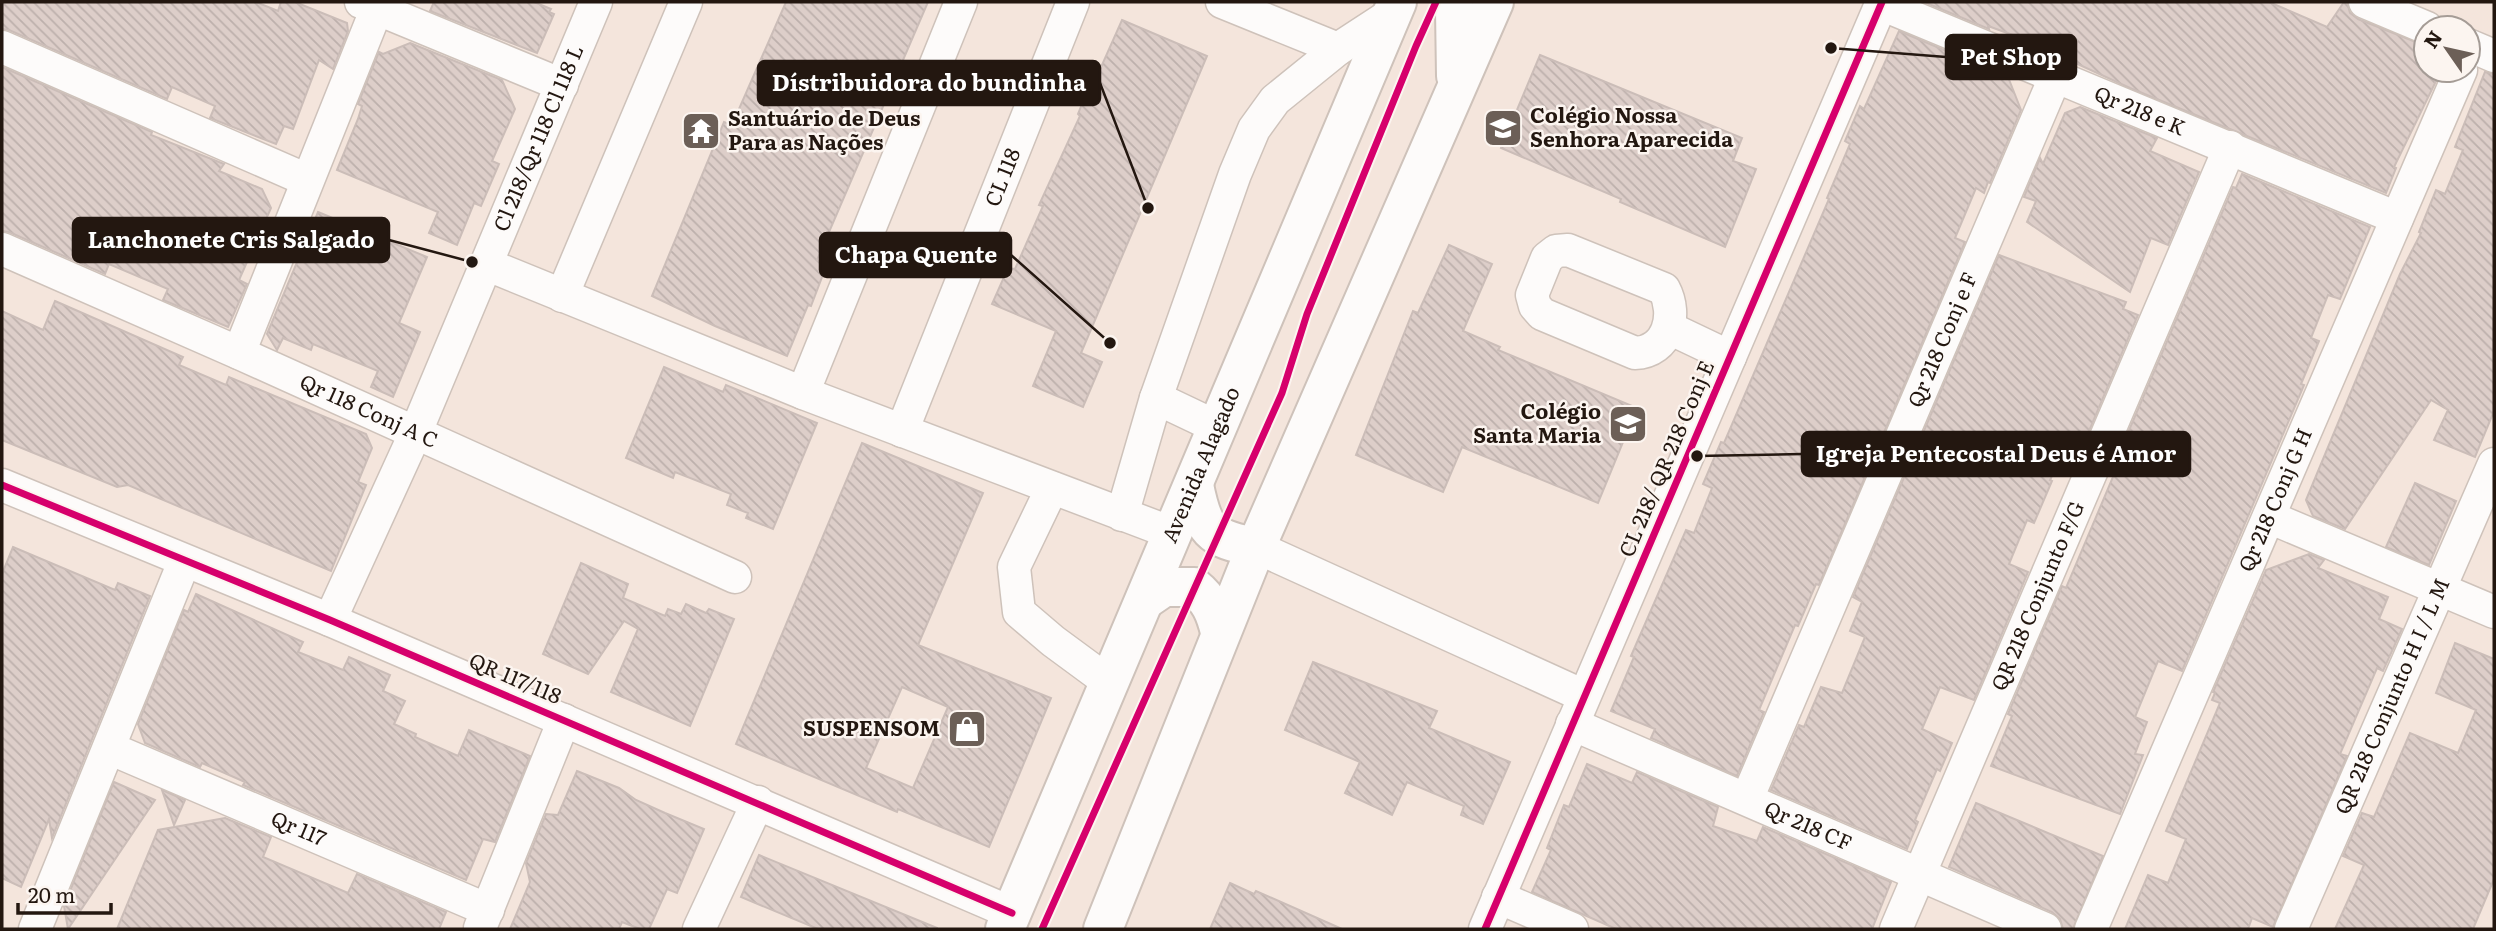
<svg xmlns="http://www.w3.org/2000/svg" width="2496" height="931" viewBox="0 0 2496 931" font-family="Literata,serif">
<defs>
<pattern id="building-back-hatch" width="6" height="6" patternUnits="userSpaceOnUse" patternTransform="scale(1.75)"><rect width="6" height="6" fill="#ddcec9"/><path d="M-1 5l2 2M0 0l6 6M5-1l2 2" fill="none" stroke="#bdb0ac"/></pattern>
</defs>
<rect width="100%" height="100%" fill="#f4e5dc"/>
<g fill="url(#building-back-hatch)" stroke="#cbbdb8" stroke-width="2" fill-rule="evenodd">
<path d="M2 2H256L278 11 281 2H295L347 23 348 31 333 69 319 60 293 129 284 126 276 144 210 118 215 106 172 87 167 99 9 30 2 29Z"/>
<path d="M434 2H534L551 9 549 12 554 14 537 53 430 11Z"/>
<path d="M786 2H928L817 260 827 264 811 306 808 305 787 356 715 326 652 296 724 122 732 125Z"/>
<path d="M1924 2H2269L2327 27 2344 2H2347L2350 13 2358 19 2426 46V72L2438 77 2394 167 2396 168 2386 193 2130 88 2021 38 1988 26 1989 29Z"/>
<path d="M1122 20 1207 56 1081 353 1102 362 1083 407 1033 386 1056 331 992 304 1008 268 1015 269 1043 206 1039 205 1080 116 1078 114 1090 84 1094 83Z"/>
<path d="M1899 31 2008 77 2021 110 1990 183 1988 182 1984 193 1976 188 1955 238 1965 242 1819 585 1816 584 1798 626 1795 625 1759 710 1764 712 1737 776 1651 738 1655 729 1611 711 1634 657 1631 656 1686 530 1694 533 1712 488 1703 484 1721 442 1724 443 1829 199 1827 198 1850 144 1845 141 1860 106 1864 109Z"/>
<path d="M410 43 502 80 515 109 492 161 499 164 481 206 474 203 457 245 429 233 438 212 337 170 358 119 362 106 358 104 379 52 383 54Z"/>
<path d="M1540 55 1742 138 1733 161 1756 169 1725 247 1620 202 1621 199 1501 148Z"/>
<path d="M2 67 152 132 151 135 224 164 219 171 262 189 271 208 239 280 247 284 228 327 163 300 168 289 109 264 105 274 9 232 2 231Z"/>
<path d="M2485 72 2494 74V411L2475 457 2434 440 2448 410 2431 400 2345 529 2313 516 2306 500 2400 274 2421 233 2419 232 2436 190 2445 194 2463 150 2455 147Z"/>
<path d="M2080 107 2157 138 2150 151 2199 172 2168 245 2151 238 2130 292 2027 222 2036 201 2024 197 2040 158 2043 164 2065 113Z"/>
<path d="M2242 174 2370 227 2340 299 2328 295 2311 338 2319 341 2301 384 2304 385 2182 671 2158 661 2135 717 2147 722 2135 754 2143 755 2120 814 1991 766 2012 716 2008 714 2062 586 2066 588 2121 458 2118 456 2233 187 2236 188Z"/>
<path d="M318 212 427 257 399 323 420 332 393 397 371 387 378 371 313 344 311 350 283 338 277 350 267 334Z"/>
<path d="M1449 245 1492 264 1463 331 1500 347 1498 350 1637 408 1598 503 1462 447 1443 492 1356 455 1413 311 1418 313Z"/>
<path d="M1999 255 2126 302 2123 309 2138 315 2084 443 2070 437 2050 480 2052 481 2034 523 2027 520 2009 564 2028 572 1974 700 1940 687 1922 729 1952 743 1940 771 1937 769 1915 820 1918 822 1907 849 1771 790 1799 725 1804 727 1821 687 1842 693 1865 637 1850 631 1862 602 1853 597Z"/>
<path d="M55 301 183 357 179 365 226 385 229 377 366 434 372 448 358 482 366 485 331 571 128 485 117 487 2 440V311L43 330Z"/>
<path d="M664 367 723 392 726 385 817 423 773 529 746 518 748 513 727 505 731 494 675 472 673 478 626 458Z"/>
<path d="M862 443 983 493 918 645 1051 698 989 847 898 809 897 812 736 744ZM902 687 948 707 913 788 866 768Z"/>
<path d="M2415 483 2456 501 2429 565 2386 547Z"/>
<path d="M13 547 115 590 118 583 150 596 52 838 49 819 21 887 2 878V574Z"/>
<path d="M2309 554 2324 560 2318 568 2388 597 2379 619 2402 629 2383 671 2377 668 2340 754 2347 756 2273 927 2252 918 2248 929H2125L2148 875 2168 883 2186 839 2166 831 2220 703 2212 700 2215 693 2213 692 2266 570Z"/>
<path d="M581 563 628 584 623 598 665 616 668 609 681 614 686 604 706 613 709 609 734 619 690 726 611 692 638 629 624 621 588 674 543 654Z"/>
<path d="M196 594 303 642 298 652 343 670 349 657 390 675 383 691 405 701 394 724 416 734 415 737 458 756 469 730 530 756 495 842 483 839 466 880 243 785 245 782 202 763 200 767 145 743 138 724 184 610 188 612Z"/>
<path d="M2455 643 2494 659V879L2473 929H2335L2364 865 2343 856 2362 813 2374 817 2410 733 2458 753 2476 710 2436 693Z"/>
<path d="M1313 662 1437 711 1429 728 1510 762 1483 824 1461 815 1464 806 1407 782 1392 815 1345 793 1360 762 1285 730Z"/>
<path d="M1587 764 1632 783 1637 772 1718 807 1713 826 1757 841 1763 827 1891 882 1872 929H1616L1532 892 1551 850 1547 848 1564 805 1569 807Z"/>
<path d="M577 771 619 788 636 800 665 813 704 829 677 893 667 889 649 929H640L622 922 619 929H510L530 882 526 863 546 814 558 815Z"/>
<path d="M114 782 155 800 68 929 64 906Z"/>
<path d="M162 790 185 800 174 825Z"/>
<path d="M1976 803 2103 856 2073 929H2063L2060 919 2052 912 1949 867Z"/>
<path d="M225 818 271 837 263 857 348 893 357 874 446 912 439 929H117L158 830Z"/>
<path d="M759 855 937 928V929H818L741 897Z"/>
<path d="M1230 883 1254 894 1256 891 1342 929H1210Z"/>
</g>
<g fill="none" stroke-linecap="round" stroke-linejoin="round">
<g stroke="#cec2ba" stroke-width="35">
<g id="minor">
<path d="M361 2 562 85"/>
<path d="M1222 2 1338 49"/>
<path d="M2365 2 2427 28"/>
<path id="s1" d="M1881 4 2397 218"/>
<path d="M2468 45 2494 56"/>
<path d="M2 47 307 180"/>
<path id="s2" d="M2 249 239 353 735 577"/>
<path d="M1568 250 1664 289C1678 315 1668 352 1635 353L1542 314 1535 306 1532 295 1547 258 1556 251Z"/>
<path d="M488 265 803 393 1172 533"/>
<path d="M562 296 686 2"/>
<path d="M1669 328 1730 357"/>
<path d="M239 353 377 8"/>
<path d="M803 393 961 2"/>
<path d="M1156 398 1217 427"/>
<path id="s3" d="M902 431 1073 2"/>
<path d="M2 485 330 620 1012 913"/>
<path d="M1052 488 1014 567 1019 612 1053 641 1110 683"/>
<path d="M1122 515 1156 398 1235 174 1254 129 1275 100 1338 49 1393 13"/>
<path d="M2269 517 2494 612"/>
<path d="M1256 547 1584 696"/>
<path id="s4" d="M330 620 415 434 596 2"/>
<path id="s5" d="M1572 724 2045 929"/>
<path id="s6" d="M109 748 488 910"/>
<path id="s7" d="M1747 799 2056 75"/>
<path d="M1498 897 1572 929"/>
<path d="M480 928 564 720"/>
<path d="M35 929 184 562"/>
<path d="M699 929 758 802"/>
<path d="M1485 929 1882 2"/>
<path id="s8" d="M1896 929 2230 147"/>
<path id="s9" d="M2091 929 2461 70"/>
<path id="s10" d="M2291 929 2494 464"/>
</g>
</g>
<g stroke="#cec2ba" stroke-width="42">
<g id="major">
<path d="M1452 2 1455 10 1456 76"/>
<path d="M1194 485C1203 530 1209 539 1256 547"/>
<path d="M1145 600 1164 587H1194C1210 600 1215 612 1220 632"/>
<path id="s11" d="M1005 929 1397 2"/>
<path d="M1103 929 1256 547 1494 2"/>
</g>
</g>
<use href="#minor" stroke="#fdfbfa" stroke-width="32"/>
<use href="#major" stroke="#fdfbfa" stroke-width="38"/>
<g stroke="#fcf5f0" stroke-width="11">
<g id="cycleway">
<path d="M2 485 330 620 1012 913"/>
<path d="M1042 929 1282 393 1307 314 1416 46 1436 2"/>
<path d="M1485 929 1882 2"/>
</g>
</g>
<use href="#cycleway" stroke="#d6006c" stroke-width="7"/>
</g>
<defs>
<g id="university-square" transform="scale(2.0125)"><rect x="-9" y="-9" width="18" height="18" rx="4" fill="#6c5f57" stroke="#fcf5f0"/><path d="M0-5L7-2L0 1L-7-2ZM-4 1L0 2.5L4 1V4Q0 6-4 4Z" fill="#fff"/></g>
<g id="temple-square" transform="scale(2.0125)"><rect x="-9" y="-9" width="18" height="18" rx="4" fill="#6c5f57" stroke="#fcf5f0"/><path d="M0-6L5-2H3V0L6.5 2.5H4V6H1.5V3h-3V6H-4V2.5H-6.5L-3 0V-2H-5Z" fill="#fff"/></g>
<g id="shop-square" transform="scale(2.0125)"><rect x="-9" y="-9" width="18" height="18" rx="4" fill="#6c5f57" stroke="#fcf5f0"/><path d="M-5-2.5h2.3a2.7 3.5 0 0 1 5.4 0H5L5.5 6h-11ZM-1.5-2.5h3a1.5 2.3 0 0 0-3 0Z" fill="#fff"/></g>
</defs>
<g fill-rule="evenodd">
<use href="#university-square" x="1503" y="128"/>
<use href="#temple-square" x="701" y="131"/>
<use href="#university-square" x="1628" y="424"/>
<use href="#shop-square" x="967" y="729"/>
</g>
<g text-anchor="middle" stroke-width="5" stroke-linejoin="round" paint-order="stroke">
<g font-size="21" fill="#231710" stroke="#fcf5f0">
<text dy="7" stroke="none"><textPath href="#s1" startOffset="280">Qr 218 e K</textPath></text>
<text dy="7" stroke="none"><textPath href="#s4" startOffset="525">Cl 218/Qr 118 Cl 118 L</textPath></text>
<text dy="7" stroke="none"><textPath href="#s3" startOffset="273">CL 118</textPath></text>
<text dy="7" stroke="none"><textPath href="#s7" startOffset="499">Qr 218 Conj e F</textPath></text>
<text dy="7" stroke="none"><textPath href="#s2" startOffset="401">Qr 118 Conj A C</textPath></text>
<text transform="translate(1667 459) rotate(-67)" y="7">CL 218/ QR 218 Conj E</text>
<text dy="7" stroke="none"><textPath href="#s11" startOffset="504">Avenida Alagado</textPath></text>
<text dy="7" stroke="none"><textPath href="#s9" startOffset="467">Qr 218 Conj G H</textPath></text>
<text dy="7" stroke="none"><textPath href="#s8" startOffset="362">QR 218 Conjunto F/G</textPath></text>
<text transform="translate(515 679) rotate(23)" y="7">QR 117/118</text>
<text dy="7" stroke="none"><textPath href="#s10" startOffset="254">QR 218 Conjunto H I / L M</textPath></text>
<text dy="7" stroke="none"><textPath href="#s5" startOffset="257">Qr 218 CF</textPath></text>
<text dy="7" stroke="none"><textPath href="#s6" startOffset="206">Qr 117</textPath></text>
</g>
<g font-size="21" font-weight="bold" fill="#231710" stroke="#fcf5f0" text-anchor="start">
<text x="1530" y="123">Colégio Nossa<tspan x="1530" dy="24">Senhora Aparecida</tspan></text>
<text x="728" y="126">Santuário de Deus<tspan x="728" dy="24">Para as Nações</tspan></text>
<text x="1601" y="419" text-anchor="end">Colégio<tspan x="1601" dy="24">Santa Maria</tspan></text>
<text x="940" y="736" text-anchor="end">SUSPENSOM</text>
</g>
</g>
<path fill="none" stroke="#231710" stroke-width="2.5" d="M1831 48L1946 57M1148 208L1100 83M472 262L389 240M1110 343L1011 255M1697 456L1802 454"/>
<g fill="#231710" stroke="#fcf5f0" stroke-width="2.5">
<circle cx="1831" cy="48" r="7"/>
<circle cx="1148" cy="208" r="7"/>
<circle cx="472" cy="262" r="7"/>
<circle cx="1110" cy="343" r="7"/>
<circle cx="1697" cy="456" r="7"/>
</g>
<g fill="#231710" stroke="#231710" stroke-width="2.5">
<rect x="1946" y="35" width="130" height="44" rx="7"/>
<rect x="758" y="61" width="342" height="44" rx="7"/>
<rect x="73" y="218" width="316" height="44" rx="7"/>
<rect x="820" y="233" width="191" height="44" rx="7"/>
<rect x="1802" y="432" width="388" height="44" rx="7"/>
</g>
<g font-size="23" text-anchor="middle" font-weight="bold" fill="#fff">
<text x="2011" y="65">Pet Shop</text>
<text x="929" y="91">Dístribuidora do bundinha</text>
<text x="231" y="248">Lanchonete Cris Salgado</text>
<text x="916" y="263">Chapa Quente</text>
<text x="1996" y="462">Igreja Pentecostal Deus é Amor</text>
</g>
<rect width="2496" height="931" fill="none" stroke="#231710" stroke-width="7"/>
<g transform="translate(2447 49) rotate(304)"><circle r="33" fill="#fcf5f0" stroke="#a59c96" stroke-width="2"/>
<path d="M0-5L12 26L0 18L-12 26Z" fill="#6c5f57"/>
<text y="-10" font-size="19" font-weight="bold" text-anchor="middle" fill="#231710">N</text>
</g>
<path d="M18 903v10h93v-10" fill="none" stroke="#231710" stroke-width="3.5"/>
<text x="28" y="903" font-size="21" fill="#231710" stroke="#fcf5f0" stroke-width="5" paint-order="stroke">20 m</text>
</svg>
